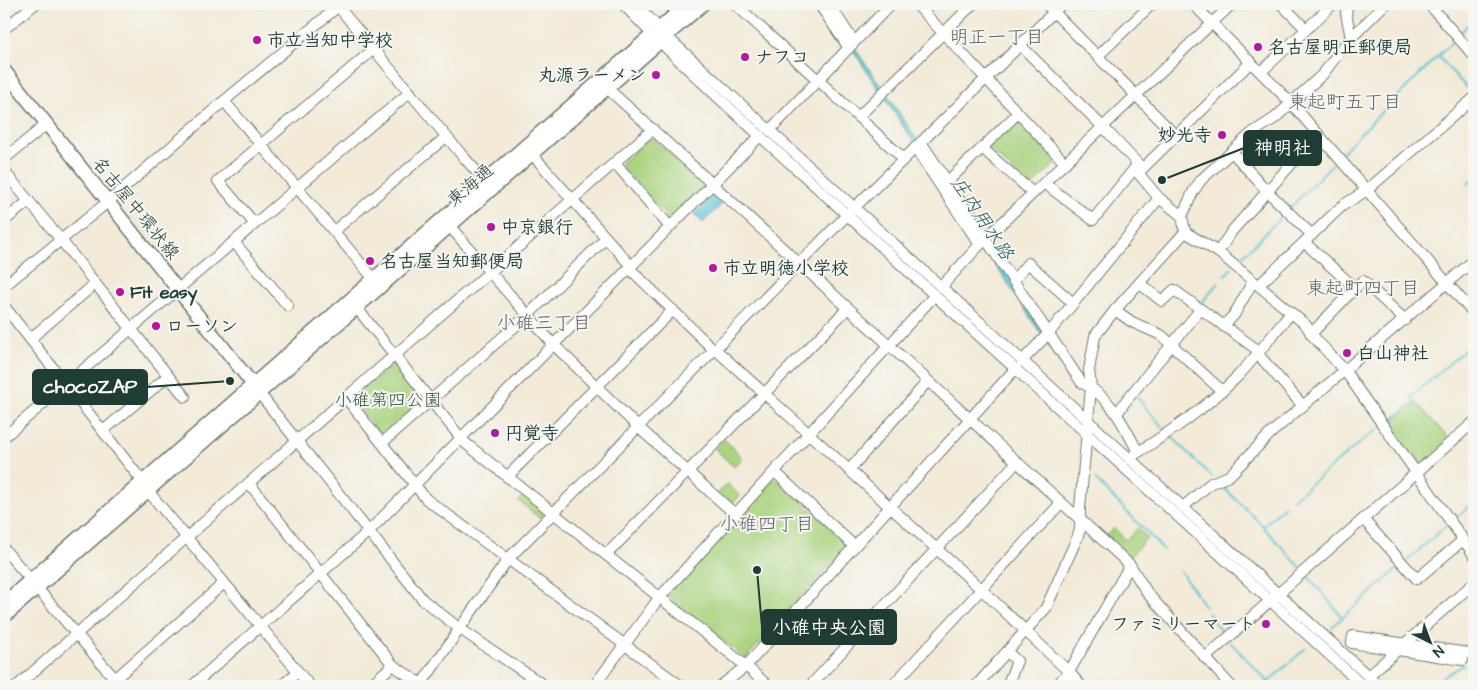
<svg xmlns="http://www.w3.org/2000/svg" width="1478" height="690" viewBox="0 0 1478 690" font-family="'Architects Daughter','Klee One',sans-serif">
<rect width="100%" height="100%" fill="#f6f6f2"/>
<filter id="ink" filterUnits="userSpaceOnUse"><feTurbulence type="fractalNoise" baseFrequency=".02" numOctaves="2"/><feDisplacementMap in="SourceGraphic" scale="10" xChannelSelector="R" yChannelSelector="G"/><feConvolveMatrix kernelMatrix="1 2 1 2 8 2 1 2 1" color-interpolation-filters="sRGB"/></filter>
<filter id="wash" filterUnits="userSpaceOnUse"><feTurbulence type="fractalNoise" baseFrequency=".0096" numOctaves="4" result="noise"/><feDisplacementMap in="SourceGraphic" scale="20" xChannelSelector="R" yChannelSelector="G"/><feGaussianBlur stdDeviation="1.12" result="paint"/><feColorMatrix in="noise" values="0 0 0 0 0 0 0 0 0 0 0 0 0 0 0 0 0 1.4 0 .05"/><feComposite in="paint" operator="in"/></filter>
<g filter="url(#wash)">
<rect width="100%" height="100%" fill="#f3ead8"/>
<g fill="#aad37f" stroke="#64885a">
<path d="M1018 120 1055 160V164L1033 185 1028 186 987 146Z"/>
<path d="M650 138H653L704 184V188L672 220H669L621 166 622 162Z"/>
<path d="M393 363 396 364 424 399 423 403 385 435 381 436 354 401 355 397Z"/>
<path d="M1416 402 1450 440 1418 468 1386 425Z"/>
<path d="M724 439 743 458 734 467 715 449Z"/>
<path d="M773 479H777L847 543V547L746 658H744L668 597V593Z"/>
<path d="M728 484 740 496 730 505 718 493Z"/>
<path d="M524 494 543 509 544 513 539 518 519 501Z"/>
<path d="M1114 528 1126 540 1138 528 1147 538 1128 559 1104 538Z"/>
</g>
<g fill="#58c3d2" stroke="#3c8083">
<path d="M822 4H825L1088 390 1111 410 1128 439H1125L1108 410 1096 399 1086 395 1074 384Z"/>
<path d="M713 195 722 204 703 223 694 214Z"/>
</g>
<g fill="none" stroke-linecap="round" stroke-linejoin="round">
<g stroke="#58c3d2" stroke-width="2">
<path d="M1460 33 1474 18"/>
<path d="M1438 56 1473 95"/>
<path d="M1342 152 1455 39"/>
<path d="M1468 184 1474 178"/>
<path d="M1290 208 1333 163"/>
<path d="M1237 262 1285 213"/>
<path d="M1225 275 1232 268"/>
<path d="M1200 305 1218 283"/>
<path d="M1135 395 1165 430"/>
<path d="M1386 424 1415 402 1411 397 1474 342"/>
<path d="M1170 435 1212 477"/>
<path d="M1096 480 1164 550"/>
<path d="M1219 483 1258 521 1301 568"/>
<path d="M1293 499 1368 436 1380 429"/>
<path d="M1453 520 1474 502"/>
<path d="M1263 526 1286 505"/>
<path d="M1407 561 1448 524"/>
<path d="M1181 572 1205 607"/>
<path d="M1307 575 1342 617"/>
<path d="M1208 613 1224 636"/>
<path d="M1332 627 1401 566"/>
<path d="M1230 642 1272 686"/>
<path d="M1268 682 1305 649"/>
<path d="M1429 686 1463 665"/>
</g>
</g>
</g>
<g filter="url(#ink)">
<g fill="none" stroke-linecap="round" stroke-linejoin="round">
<g stroke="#697a6d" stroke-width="12">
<g id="minor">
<path d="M336 4 461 154 485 181"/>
<path d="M623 4C701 86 787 159 870 236 1034 387 1200 535 1363 686"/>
<path d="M636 4 666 36 1379 686"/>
<path d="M735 4 904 159"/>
<path d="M819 4 849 48"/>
<path d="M829 4 854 42"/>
<path d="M916 4 1065 163"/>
<path d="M1046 4 1176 136"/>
<path d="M1193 4 1292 104 1474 314"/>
<path d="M1281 4 1306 29"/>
<path d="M1348 4 1346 13 1351 38"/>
<path d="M1429 4 1474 56"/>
<path d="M4 29 35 4"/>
<path d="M1020 45 1103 127 1138 164V173L1159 198 1182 216"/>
<path d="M1098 56 1152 4"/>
<path d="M1261 72 1333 4"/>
<path d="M607 88 1130 565 1148 594 1231 686"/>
<path d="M224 101 374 279"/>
<path d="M858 117 973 4"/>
<path d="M770 130 891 4"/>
<path d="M921 142 1081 382C1112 398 1122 422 1138 452"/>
<path d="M915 148 980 245"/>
<path d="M982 148 1033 193"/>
<path d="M1232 152 1267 191 1312 235"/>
<path d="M532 154 631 266"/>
<path d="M4 159 47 124"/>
<path d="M615 163 670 227"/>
<path d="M4 171 61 240 185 397"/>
<path d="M1138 173 1251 62"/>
<path d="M948 181 1018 113"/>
<path d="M1044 183 1093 220 1138 164"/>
<path d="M4 221 29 201"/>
<path d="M445 221 553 344 638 427 736 515"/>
<path d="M255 224 218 181 374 49"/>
<path d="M334 231 446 137"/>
<path d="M1185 232 1218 252 1306 325 1312 335 1345 371 1474 555"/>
<path d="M234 242 288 306"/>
<path d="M1305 243 1355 288 1363 281 1405 320"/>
<path d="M1218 252 1232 231 1318 134"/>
<path d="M629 268 714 350"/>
<path d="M1014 280 1028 263 1073 303"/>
<path d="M1139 283 1162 301 1174 290 1259 351"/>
<path d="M1259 285 1342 206 1367 190 1474 98"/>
<path d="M4 286 109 201 224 101 341 4"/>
<path d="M942 286 986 238 1232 4"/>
<path d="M4 306 143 482"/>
<path d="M356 307 464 442 746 666 768 686"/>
<path d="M1115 310 1132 322 1161 335 1222 391"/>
<path d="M1223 326 1234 315 1253 281"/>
<path d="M1311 334 1355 288"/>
<path d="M30 339 95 284"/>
<path d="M715 349 981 589 1069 672 1081 686"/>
<path d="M1257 353 1303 406"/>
<path d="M1022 361 1049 333 1159 198"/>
<path d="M259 393 423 600 460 629 545 686"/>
<path d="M346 398 426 499 681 686"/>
<path d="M1117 414 1125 402 1200 310"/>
<path d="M103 431 168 376"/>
<path d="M4 437 410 92"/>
<path d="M382 443 528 315 606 238"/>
<path d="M1134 455C1170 432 1207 407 1237 377 1256 357 1273 334 1291 313"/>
<path d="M849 470 928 381"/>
<path d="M775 472 854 546"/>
<path d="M507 477 673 310"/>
<path d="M249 483 393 665 421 684"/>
<path d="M148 491 310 686"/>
<path d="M1183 507 1211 483 1229 476 1271 433 1474 260"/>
<path d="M1363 519 1417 579 1463 540"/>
<path d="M4 549 31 580"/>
<path d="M606 555 848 308"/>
<path d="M37 588 121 686"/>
<path d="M1205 658 1474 422"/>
<path d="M1463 660 1352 643 1353 636 1474 654"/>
<path d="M1368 676 1474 583"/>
<path d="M17 686 653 129"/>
<path d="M107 686 224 583"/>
<path d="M192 686 369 531 760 136"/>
<path d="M281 686 298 672"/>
<path d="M369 686 393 665"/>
<path d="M420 686 508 559 854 208 1062 4"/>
<path d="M594 686 659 598 935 295"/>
<path d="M721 686 746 666 1016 368"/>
<path d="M810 686 1017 462"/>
<path d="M892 686 1061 503"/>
<path d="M976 686 1046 608 1077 538 1080 530V508L1091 387 1089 370 1095 336 1115 310 1185 232 1182 216 1193 192 1201 180 1252 133 1275 118 1323 74 1346 43 1385 4"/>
<path d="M1007 686 1017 661 1007 652"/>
<path d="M1056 686 1069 672 1130 565"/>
</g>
</g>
<g stroke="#697a6d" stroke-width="15">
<g id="major">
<path d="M4 70 258 391"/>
<path d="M4 603 687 4"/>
<path d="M4 617 703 4"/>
</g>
</g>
<use href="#minor" stroke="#fff" stroke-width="10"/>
<use href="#major" stroke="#fff" stroke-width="12"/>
</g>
</g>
<g fill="#b5179e" stroke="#f6f6f2" stroke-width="2">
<circle cx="257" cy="40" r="5"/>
<circle cx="1258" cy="47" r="5"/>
<circle cx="745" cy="57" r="5"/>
<circle cx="656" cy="75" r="5"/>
<circle cx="1222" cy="135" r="5"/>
<circle cx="491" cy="227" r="5"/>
<circle cx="370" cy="261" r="5"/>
<circle cx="713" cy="268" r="5"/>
<circle cx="120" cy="292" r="5"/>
<circle cx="156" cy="326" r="5"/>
<circle cx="1347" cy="353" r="5"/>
<circle cx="495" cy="433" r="5"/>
<circle cx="1266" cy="624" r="5"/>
</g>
<g text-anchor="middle" stroke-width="4" stroke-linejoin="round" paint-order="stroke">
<g font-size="18" font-weight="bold" fill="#1f3d34" stroke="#f6f6f2" text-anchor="start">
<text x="267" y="46">市立当知中学校</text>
<text x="1268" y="53">名古屋明正郵便局</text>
<text x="755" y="63">ナフコ</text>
<text x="646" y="81" text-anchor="end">丸源ラーメン</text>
<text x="1212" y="141" text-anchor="end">妙光寺</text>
<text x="501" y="233">中京銀行</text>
<text x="380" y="267">名古屋当知郵便局</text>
<text x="723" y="274">市立明徳小学校</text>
<text x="130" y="298">Fit easy</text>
<text x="166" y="332">ローソン</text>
<text x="1357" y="359">白山神社</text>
<text x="505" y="439">円覚寺</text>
<text x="1256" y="630" text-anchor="end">ファミリーマート</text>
</g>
<g font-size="18" fill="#1f3d34" stroke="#f6f6f2">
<text transform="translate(470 185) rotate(-41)" y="6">東海通</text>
<text transform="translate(136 208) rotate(51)" y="6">名古屋中環状線</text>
</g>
<g font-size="18" fill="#3b5b43" stroke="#f6f6f2">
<text x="388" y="406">小碓第四公園</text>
</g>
<g font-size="19" fill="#646469" stroke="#f6f6f2">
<text x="997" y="43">明正一丁目</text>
<text x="1345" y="108">東起町五丁目</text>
<text x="1363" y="294">東起町四丁目</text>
<text x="544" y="329">小碓三丁目</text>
<text x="767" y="530">小碓四丁目</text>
</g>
<g font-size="19" font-style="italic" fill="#2d5e5c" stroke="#f6f6f2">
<text transform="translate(983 218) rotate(56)" y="7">庄内用水路</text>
</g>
</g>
<path fill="none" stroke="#1f3d34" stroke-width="2" d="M1162 180L1244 148M230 381L147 387M757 570L762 627"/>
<g fill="#1f3d34" stroke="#f6f6f2" stroke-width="2">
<circle cx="1162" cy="180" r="5"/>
<circle cx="230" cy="381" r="5"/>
<circle cx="757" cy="570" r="5"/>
</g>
<g fill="#1f3d34" stroke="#1f3d34" stroke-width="2">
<rect x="1244" y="131" width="77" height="34" rx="5"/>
<rect x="33" y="370" width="114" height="34" rx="5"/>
<rect x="762" y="610" width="134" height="34" rx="5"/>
</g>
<g font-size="19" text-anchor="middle" font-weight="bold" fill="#fff">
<text x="1283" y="154">神明社</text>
<text x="90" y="393">chocoZAP</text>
<text x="829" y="634">小碓中央公園</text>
</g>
<rect width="1478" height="690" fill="none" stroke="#f6f6f2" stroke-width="20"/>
<g transform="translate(1430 642) rotate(138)" stroke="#f6f6f2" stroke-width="4" paint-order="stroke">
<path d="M0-4L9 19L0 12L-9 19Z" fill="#1f3d34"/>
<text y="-8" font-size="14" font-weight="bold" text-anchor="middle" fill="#1f3d34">N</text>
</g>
</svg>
